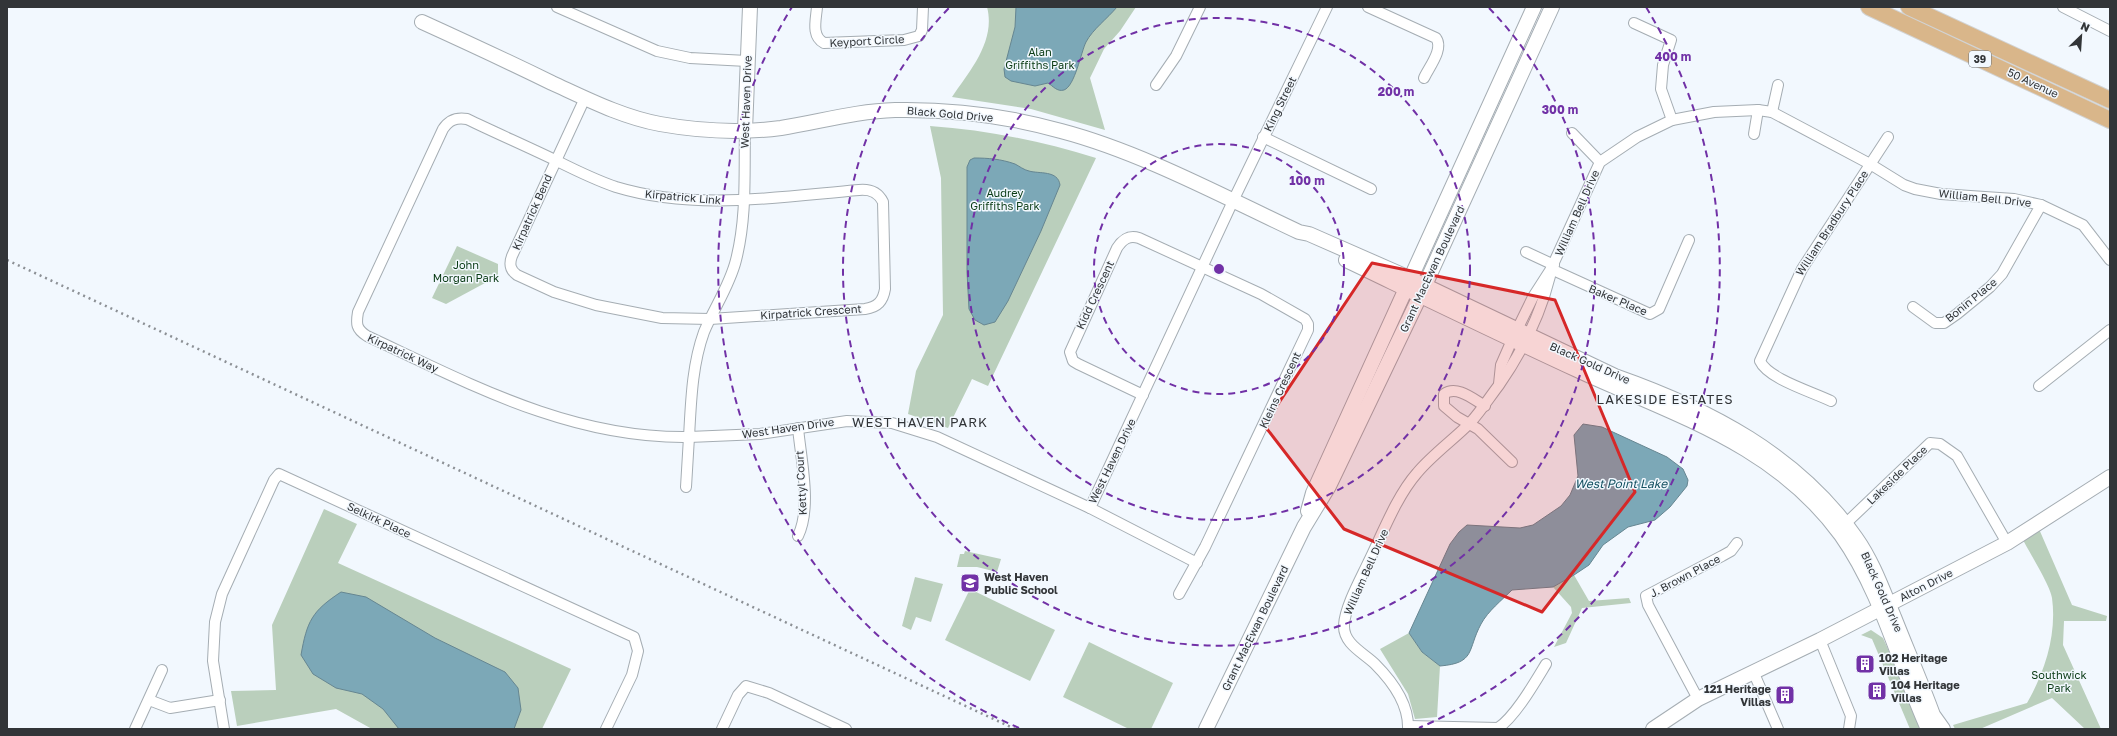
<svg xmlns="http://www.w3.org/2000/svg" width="2117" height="736" viewBox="0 0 2117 736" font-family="'Golos Text',sans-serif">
<rect width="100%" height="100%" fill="#f2f8fe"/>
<g fill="#bacfbc">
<path d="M987 7H1136L1120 31 1104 49 1090 78 1105 130 1031 109 952 97C970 71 996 41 987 7Z"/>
<path d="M930 126C987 130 1041 141 1096 158L988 386 972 379 948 428 908 414 916 371 943 315 941 178Z"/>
<path d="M457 246 498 264V276L446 304 432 298Z"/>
<path d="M324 509 357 524 338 563 571 669 542 729H372L336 709 237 726 231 691 276 690 272 625Z"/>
<path d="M2039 529 2072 605 2107 616 2106 621H2064L2063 645 2101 729H2085L2052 698 1980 729H1955L1953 725 2027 703C2045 672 2057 634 2052 598 2051 587 2028 550 2022 538Z"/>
<path d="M965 551 1001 559 997 572 977 567H957L960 554H964Z"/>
<path d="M1574 575 1589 601 1629 598 1631 603 1582 608 1566 643 1554 647 1572 613 1571 607 1553 587Z"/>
<path d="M915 577 943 584 931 622 916 617 911 630 902 626Z"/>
<path d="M970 589 1055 630 1030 681 945 640Z"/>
<path d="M1871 630 1883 638 1924 729H1910L1872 639 1861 635Z"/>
<path d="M1409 633 1422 652 1440 666 1437 717 1415 719 1408 694 1380 649Z"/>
<path d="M1089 642 1173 683 1151 729H1129L1063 697Z"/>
</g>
<g fill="#7ca8b7" stroke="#668691">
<path d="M1016 7H1117C1107 19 1093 29 1086 42 1081 52 1075 86 1064 90 1057 92 1053 86 1048 83L1035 86 1011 81 1005 77 1004 69 1015 27Z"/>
<path d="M974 158C988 158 1001 159 1015 164 1019 166 1024 170 1029 171 1039 174 1058 170 1060 185L1041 231 1008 301 995 322 984 325 975 320 969 309 967 272V167L970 160Z"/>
<path d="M1583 424 1602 427 1667 457 1683 469 1688 480 1687 486 1670 507 1655 520 1628 527 1603 545 1589 565 1574 575 1553 587 1512 590C1502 600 1488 611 1481 624 1467 650 1476 663 1440 666L1422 652 1409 633 1450 544 1459 532 1467 525 1520 528 1533 525 1561 506 1570 495 1578 476 1574 435Z"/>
<path d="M341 592 366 597 435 638 505 672 518 688 521 710 514 729H399L383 709 362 694 336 688 313 674 301 655C307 621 312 611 341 592Z"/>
</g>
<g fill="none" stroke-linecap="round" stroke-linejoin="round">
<g stroke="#a5adb3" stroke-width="12">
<g id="street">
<path d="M557 7 657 51 690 58 747 61"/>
<path d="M817 7C816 20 811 36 824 43L904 40 919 36 922 30 923 7"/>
<path d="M1368 7 1436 38C1444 49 1429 67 1424 78"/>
<path d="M2063 7 2110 31"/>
<path d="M1634 23 1671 40 1663 65 1661 89 1672 120"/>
<path d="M1156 85 1176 56 1200 7"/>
<path d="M585 98 512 256C509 264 510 270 517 275L554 292 596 305 662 318 710 319 865 309C878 307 883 301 885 289L883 202C878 192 870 189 859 190 778 197 695 211 616 187 595 180 575 170 555 160 526 146 496 133 467 119 456 117 449 120 443 129L358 312C356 324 356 329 367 336 470 384 571 439 689 437L686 487"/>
<path d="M1772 112 1778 85"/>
<path d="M745 130C744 173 747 217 736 260 730 285 714 308 704 332 692 365 691 402 689 437L760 434 847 421 892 423 937 437 1090 508 1233 201 1327 7"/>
<path d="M1572 133 1600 162"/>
<path d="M1754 134 1758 110"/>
<path d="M1263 137 1371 189"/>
<path d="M1526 252 1554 265"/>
<path d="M1551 269 1650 314 1659 309 1689 240"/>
<path d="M1913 307 1935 323H1944L1957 314 1990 287 2002 274 2041 205"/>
<path d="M1499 384 1501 365 1512 340 1533 297 1551 269 1600 162 1637 137 1672 120 1714 112 1758 110 1772 112 1870 164 1904 185 1915 189 1941 194 2014 199 2041 205 2083 225 2110 260"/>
<path d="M2039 386 2110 330"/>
<path d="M1143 395 1078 364 1073 361 1070 352 1117 248C1123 239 1129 235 1139 238L1261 294 1305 319 1308 324V330L1205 547 1179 594"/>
<path d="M1831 401C1813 392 1768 379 1760 361L1802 269 1888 137"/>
<path d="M1485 406C1473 399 1457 385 1444 394V406L1457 417 1478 429 1512 462"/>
<path d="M1090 508 1197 563"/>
<path d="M1841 528 1930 443 1940 444 1957 456 2007 543"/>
<path d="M798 536C812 507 801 460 798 428"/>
<path d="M1820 640 1851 716 1849 729"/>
<path d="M1753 671 1778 729"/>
<path d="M1698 699 1648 605 1646 596 1722 556 1731 551 1737 543"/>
<path d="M149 700 170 708 220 700"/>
<path d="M1409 726 1498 728C1515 717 1535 682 1546 664"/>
<path d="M135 729 162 670"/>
<path d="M224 729 213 661 215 622 222 594 274 480 279 474 634 637 638 651 632 675 606 729"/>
<path d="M722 729 738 695 746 686 769 693 846 729"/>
<path d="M1408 729C1409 704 1392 681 1375 664 1364 653 1343 644 1344 625 1345 607 1360 580 1368 563 1382 535 1396 497 1417 473 1432 455 1453 440 1470 423 1481 411 1489 398 1499 385 1522 352 1540 316 1550 276"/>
</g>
</g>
<g stroke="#a5adb3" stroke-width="16">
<g id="secondary">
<path d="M422 22C466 42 509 62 552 83 587 99 622 117 660 124 699 131 742 133 781 128 819 122 856 111 895 110 949 109 1008 116 1061 131 1141 152 1224 197 1299 232L1309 234 1407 277 1615 376C1709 409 1798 455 1856 538 1873 562 1883 591 1894 617 1907 650 1921 682 1933 715L1943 729"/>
<path d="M745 130 750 7"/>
<path d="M1346 260C1423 297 1499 334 1577 370 1674 415 1775 444 1841 535 1882 593 1899 665 1928 729"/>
<path d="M1308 511 1313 493 1534 7"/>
<path d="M1206 729 1304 527 1329 486 1420 296 1552 7"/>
<path d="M1653 729 1698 699 1820 640 2007 543 2110 477"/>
</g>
</g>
<g stroke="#d2d3d3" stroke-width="18">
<g id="primary">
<path d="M1869 7 2110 120"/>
<path d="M1909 7 2110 100"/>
</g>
</g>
<use href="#street" stroke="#fff" stroke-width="10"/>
<use href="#secondary" stroke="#fff" stroke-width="14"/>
<use href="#primary" stroke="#d9b68a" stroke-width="16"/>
<path stroke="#8c9095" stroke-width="2.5" stroke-dasharray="2 4" stroke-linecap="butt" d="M7 260 1015 729"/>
</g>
<path fill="#d62828" fill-opacity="0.2" stroke="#d62828" stroke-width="3" stroke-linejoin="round" d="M1372 263 1555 300 1635 492 1542 612 1344 529 1264 425Z"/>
<g fill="none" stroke="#7131a6" stroke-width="2" stroke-dasharray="7 5">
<circle cx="1219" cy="269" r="125"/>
<circle cx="1219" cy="269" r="251"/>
<path d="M1489 8A376 376 0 1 1 949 8"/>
<path d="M1019 728A501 501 0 0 1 792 7M1646 7A501 501 0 0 1 1419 728"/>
</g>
<defs>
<g id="school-square" transform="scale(1)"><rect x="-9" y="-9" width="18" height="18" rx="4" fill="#7131a6" stroke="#f2f8fe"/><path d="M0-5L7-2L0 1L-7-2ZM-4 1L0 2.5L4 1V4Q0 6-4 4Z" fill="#fff"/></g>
<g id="building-square" transform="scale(1)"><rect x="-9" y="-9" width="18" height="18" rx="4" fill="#7131a6" stroke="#f2f8fe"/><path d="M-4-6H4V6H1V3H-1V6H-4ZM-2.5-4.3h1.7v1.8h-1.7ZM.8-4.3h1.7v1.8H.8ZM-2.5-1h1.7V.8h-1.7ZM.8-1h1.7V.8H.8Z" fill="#fff"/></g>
</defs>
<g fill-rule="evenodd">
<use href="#school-square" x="970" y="583"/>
<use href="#building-square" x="1865" y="664"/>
<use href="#building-square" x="1877" y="691"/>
<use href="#building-square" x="1785" y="695"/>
</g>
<g text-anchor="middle" stroke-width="3" stroke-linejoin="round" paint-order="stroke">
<rect fill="#f2f8fe" stroke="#6c7073" stroke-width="1" x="1969" y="51" width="22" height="16" rx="3"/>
<g font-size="10" font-weight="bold" fill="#323538">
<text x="1980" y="63">39</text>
</g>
<g font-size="11" fill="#323538" stroke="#f2f8fe">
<text transform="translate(867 41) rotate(-3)" y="4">Keyport Circle</text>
<text transform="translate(2033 83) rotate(25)" y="4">50 Avenue</text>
<text transform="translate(746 102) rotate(-88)" y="4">West Haven Drive</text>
<text transform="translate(1280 104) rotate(-64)" y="4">King Street</text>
<text transform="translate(950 114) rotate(5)" y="4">Black Gold Drive</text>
<text transform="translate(683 197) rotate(5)" y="4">Kirpatrick Link</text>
<text transform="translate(1985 198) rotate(6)" y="4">William Bell Drive</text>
<text transform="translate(532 212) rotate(-66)" y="4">Kirpatrick Bend</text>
<text transform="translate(1577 213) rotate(-66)" y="4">William Bell Drive</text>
<text transform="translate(1832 223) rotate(-57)" y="4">William Bradbury Place</text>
<text transform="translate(1432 269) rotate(-65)" y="4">Grant MacEwan Boulevard</text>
<text transform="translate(1095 295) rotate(-65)" y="4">Kidd Crescent</text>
<text transform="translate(1618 300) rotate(23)" y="4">Baker Place</text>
<text transform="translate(1971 300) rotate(-39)" y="4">Bonin Place</text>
<text transform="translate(811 312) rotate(-4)" y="4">Kirpatrick Crescent</text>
<text transform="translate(403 353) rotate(25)" y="4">Kirpatrick Way</text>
<text transform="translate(1590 363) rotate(24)" y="4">Black Gold Drive</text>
<text transform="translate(1280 390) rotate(-65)" y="4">Kleins Crescent</text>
<text transform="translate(788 428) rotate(-8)" y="4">West Haven Drive</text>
<text transform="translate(1112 461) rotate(-64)" y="4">West Haven Drive</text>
<text transform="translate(1897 475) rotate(-44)" y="4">Lakeside Place</text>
<text transform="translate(801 483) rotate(-93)" y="4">Kettyl Court</text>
<text transform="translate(379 520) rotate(25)" y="4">Selkirk Place</text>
<text transform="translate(1366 572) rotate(-66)" y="4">William Bell Drive</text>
<text transform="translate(1685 576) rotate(-28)" y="4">J. Brown Place</text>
<text transform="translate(1926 585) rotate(-27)" y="4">Alton Drive</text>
<text transform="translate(1882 592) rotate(66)" y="4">Black Gold Drive</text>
<text transform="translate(1255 628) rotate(-64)" y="4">Grant MacEwan Boulevard</text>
</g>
<g font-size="11" fill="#0a3b15" stroke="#f2f8fe">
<text x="1040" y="56">Alan<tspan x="1040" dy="13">Griffiths Park</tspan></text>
<text x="1005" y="197">Audrey<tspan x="1005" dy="13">Griffiths Park</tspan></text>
<text x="466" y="269">John<tspan x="466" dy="13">Morgan Park</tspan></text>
<text x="2059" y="679">Southwick<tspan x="2059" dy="13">Park</tspan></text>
</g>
<g font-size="11" font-weight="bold" fill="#323538" stroke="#f2f8fe" text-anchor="start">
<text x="984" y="581">West Haven<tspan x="984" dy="13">Public School</tspan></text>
<text x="1879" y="662">102 Heritage<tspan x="1879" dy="13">Villas</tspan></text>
<text x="1891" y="689">104 Heritage<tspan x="1891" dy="13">Villas</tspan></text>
<text x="1771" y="693" text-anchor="end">121 Heritage<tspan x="1771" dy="13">Villas</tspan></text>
</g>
<g font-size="12" font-style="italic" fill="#155162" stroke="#f2f8fe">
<text x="1621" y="488">West Point Lake</text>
</g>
<g font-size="13" letter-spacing="1" fill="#323538" stroke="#f2f8fe">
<text x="1665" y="404">LAKESIDE ESTATES</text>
<text x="920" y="427">WEST HAVEN PARK</text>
</g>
</g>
<circle cx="1219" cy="269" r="6" fill="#7131a6" stroke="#f2f8fe" stroke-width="2"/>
<g font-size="12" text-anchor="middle" font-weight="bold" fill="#7131a6" stroke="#f2f8fe" stroke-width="3" stroke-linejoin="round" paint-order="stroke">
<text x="1673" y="61">400 m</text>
<text x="1396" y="96">200 m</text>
<text x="1560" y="114">300 m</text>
<text x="1307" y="185">100 m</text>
</g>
<rect width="2117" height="736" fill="none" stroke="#323538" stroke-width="16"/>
<g transform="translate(2081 36) rotate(25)" stroke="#f2f8fe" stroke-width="3" paint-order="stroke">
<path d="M0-3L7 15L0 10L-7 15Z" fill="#323538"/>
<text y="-6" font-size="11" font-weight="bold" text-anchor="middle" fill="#323538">N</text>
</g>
</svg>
